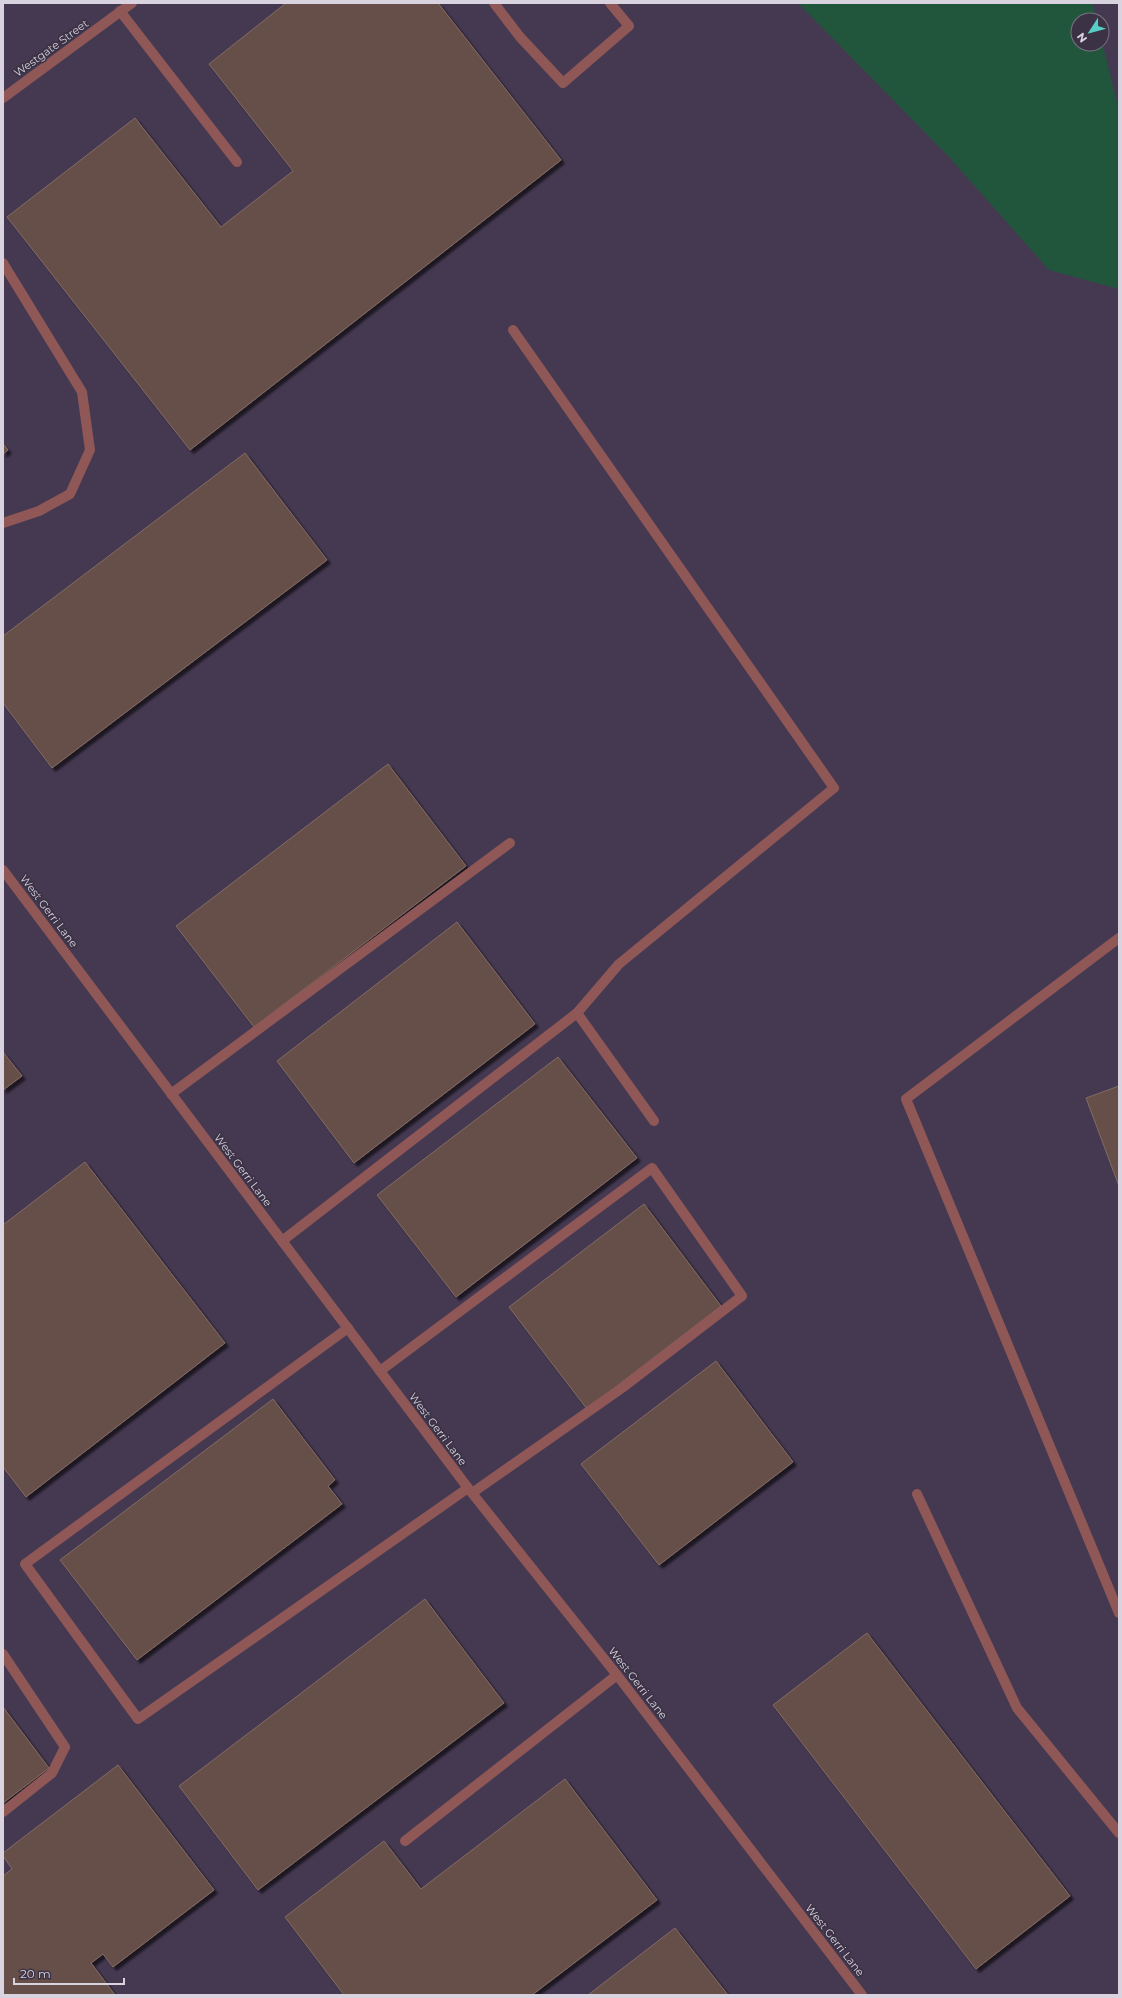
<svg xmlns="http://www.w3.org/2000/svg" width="1122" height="1998" viewBox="0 0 1122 1998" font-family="Montserrat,sans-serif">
<defs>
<filter id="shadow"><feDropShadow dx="3.5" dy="3.5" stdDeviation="1" flood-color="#0009"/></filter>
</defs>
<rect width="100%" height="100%" fill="#3b3245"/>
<path fill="#453952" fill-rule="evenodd" d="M3 3H1119V1995H3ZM1078 20H1102V44H1078Z"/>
<path fill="#22563c" d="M798 3H1092L1097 20H1078V44H1102V42L1119 110V289L1049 270 949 157Z"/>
<g fill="#664f48" stroke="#846b64" filter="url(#shadow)">
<path d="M286 3H438L561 160 190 450 7 217 135 118 221 227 293 171 209 64Z"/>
<path d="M3 444 8 450 3 454Z"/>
<path d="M245 453 327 560 52 768 3 703V636Z"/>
<path d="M388 764 466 866 254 1027 176 926Z"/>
<path d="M457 922 535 1024 354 1163 277 1061Z"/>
<path d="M3 1052 22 1076 3 1090Z"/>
<path d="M558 1057 637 1158 456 1297 377 1195Z"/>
<path d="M1119 1086V1186L1086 1098Z"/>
<path d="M85 1162 225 1343 26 1497 3 1467V1225Z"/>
<path d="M644 1204 721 1306 587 1409 509 1307Z"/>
<path d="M716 1361 793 1462 659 1565 581 1464Z"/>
<path d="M273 1399 335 1480 328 1486 342 1504 137 1660 60 1560Z"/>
<path d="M425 1599 504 1703 258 1890 179 1786Z"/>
<path d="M867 1633 1070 1896 976 1969 773 1705Z"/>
<path d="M3 1707 49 1768 3 1803Z"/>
<path d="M118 1765 214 1890 113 1967 103 1954 91 1963 115 1995H3V1876L12 1869 3 1856V1853Z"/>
<path d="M565 1779 657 1900 532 1995H344L285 1917 384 1841 421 1889Z"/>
<path d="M675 1928 728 1995H588Z"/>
</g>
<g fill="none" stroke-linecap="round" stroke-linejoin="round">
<g stroke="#8f5856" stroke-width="10">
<path d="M494 3 520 37 563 83 629 26 610 3"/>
<path d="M120 11 237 162"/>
<path d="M3 263 82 392 90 450 70 494 39 511 3 523"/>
<path d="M513 330 834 788 619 964 577 1013"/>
<path d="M1119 938 906 1099 1119 1613"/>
<path d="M171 1094 510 843"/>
<path d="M282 1241 577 1013 654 1121"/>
<path d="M348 1328 25 1564 138 1719 468 1488"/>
<path d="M380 1371 652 1168 742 1296 622 1388 472 1493"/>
<path d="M917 1494 1017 1708 1119 1833"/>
<path d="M3 1654 65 1747 52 1773 3 1812"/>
<path d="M405 1841 617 1675"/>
</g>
<g stroke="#8f5856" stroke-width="10">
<path d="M3 98 132 3"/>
<path d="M3 870 468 1488 617 1675 862 1995"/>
</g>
</g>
<g text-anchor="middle" stroke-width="3.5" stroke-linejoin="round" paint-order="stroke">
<g font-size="11" fill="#d8d3de" stroke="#3b3245">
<text transform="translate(51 48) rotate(-36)" y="4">Westgate Street</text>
<text transform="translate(49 911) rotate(53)" y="4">West Gerri Lane</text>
<text transform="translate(243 1170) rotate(53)" y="4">West Gerri Lane</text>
<text transform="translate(438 1429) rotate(53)" y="4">West Gerri Lane</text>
<text transform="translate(638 1683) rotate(52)" y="4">West Gerri Lane</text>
<text transform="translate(835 1940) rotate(52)" y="4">West Gerri Lane</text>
</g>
</g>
<rect width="1122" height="1998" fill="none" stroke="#d8d3de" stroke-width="8"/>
<g transform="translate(1090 32) rotate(234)"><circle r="19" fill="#3b3245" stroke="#7a7282"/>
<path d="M0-3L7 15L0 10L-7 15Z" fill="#56cec4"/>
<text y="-6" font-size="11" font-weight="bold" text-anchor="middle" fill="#d8d3de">N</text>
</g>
<path d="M14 1978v6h110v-6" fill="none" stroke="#d8d3de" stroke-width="2"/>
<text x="20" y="1978" font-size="12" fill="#d8d3de" stroke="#3b3245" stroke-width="3" paint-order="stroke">20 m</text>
</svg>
